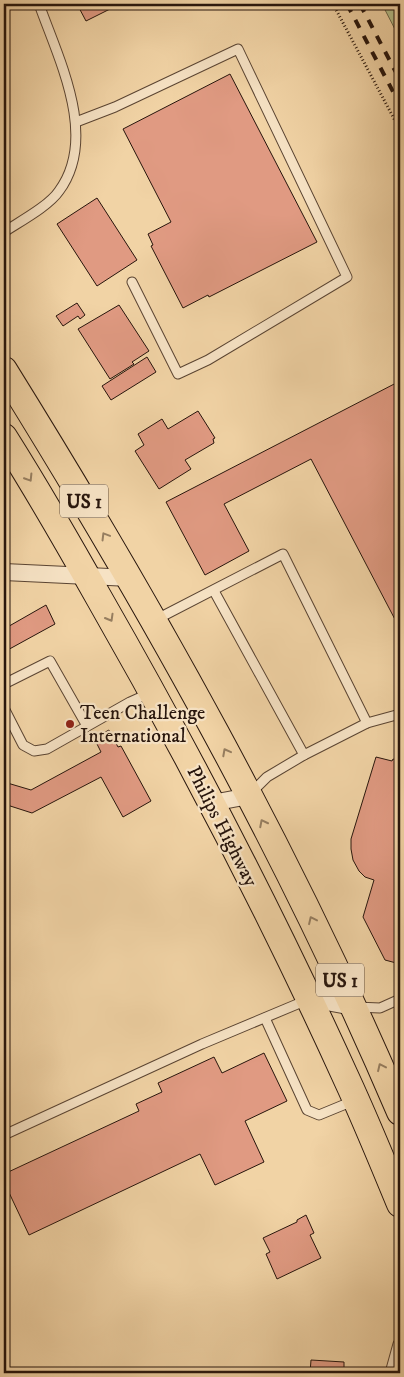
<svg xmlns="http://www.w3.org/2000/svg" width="404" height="1377" viewBox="0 0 404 1377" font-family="'IM FELL DW Pica',serif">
<rect width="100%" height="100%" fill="#f1d3a5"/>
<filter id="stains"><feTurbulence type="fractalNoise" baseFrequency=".004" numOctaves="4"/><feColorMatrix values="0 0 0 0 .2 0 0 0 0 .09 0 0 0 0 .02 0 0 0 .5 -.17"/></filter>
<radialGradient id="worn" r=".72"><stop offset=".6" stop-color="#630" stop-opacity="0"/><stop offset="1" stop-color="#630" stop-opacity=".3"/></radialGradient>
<path fill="#b5be8a" stroke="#6e6a4b" d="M382 4H400V39Z"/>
<g fill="#e09a82" stroke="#27150c">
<path d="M77 4H120L86 21Z"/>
<path d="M230 74 317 242 209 297 208 295 183 308 151 246 153 245 148 234 171 222 123 129Z"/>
<path d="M97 198 137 260 97 286 57 224Z"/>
<path d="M77 303 85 315 80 319 78 316 63 326 56 316Z"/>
<path d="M119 305 149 351 132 362 134 364 110 379 78 329Z"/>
<path d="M147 357 156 372 111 400 102 386Z"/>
<path d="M400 381V629L311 459 224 504 249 551 205 575 166 502Z"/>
<path d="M198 411 215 438 213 439 214 443 185 460 191 469 159 489 135 451 144 445 138 434 162 419 168 429Z"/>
<path d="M46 605 55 624 4 652V629Z"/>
<path d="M109 730 118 747 121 746 151 801 123 817 101 777 32 813 4 804V782L31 790 101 752 94 738Z"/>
<path d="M376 757 392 761 393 759 400 761V964L385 960 363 917 374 880 365 877 359 871 353 860 351 849V839Z"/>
<path d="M264 1053 287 1101 245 1121 264 1162 215 1185 200 1154 29 1235 4 1182V1174L139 1111 136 1104 162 1092 158 1083 214 1057 222 1073Z"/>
<path d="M306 1215 314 1233 310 1235 321 1258 277 1279 266 1254 270 1252 263 1238 297 1222V1220Z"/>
<path d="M311 1360 344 1362V1373H310Z"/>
</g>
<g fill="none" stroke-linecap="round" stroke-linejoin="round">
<g stroke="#5a4432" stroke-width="11">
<g id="lane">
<path d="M76 122 115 107 238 49 347 277 208 360 178 374 132 282"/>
<path d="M4 232C19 222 49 206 59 191 99 137 58 58 39 4"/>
<path d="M214 591 304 755"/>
<path d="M157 619 283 554 367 723"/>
<path d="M4 684 50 661 87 726"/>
<path d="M4 708 23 745 34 751 47 749 130 702 150 693"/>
<path d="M250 794 267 777 304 755 367 723 400 714"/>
<path d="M356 1007 380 1008 400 999"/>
<path d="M265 1018 307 1110 319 1115 353 1101"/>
<path d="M4 1135 202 1044 307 1000"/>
<path d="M390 1373 398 1344 400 1343"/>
</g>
</g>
<g stroke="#5a4432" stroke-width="18">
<g id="street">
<path d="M4 572 130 578"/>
<path d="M212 803 249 796"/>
<path d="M310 999 353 1007"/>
</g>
</g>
<g stroke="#27150c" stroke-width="28">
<g id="primary">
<path d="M4 370C152 608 290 854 400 1112"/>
<path d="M4 437C37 489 68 543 99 598 189 755 272 915 347 1080 366 1121 383 1163 400 1204"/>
</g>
</g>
<path stroke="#27150c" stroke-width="3" stroke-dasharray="1 2.5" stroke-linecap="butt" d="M333 4 400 130"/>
<use href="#lane" stroke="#f6e2c4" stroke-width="9"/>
<use href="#street" stroke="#f6e2c4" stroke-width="16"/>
<use href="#primary" stroke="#f1d3a5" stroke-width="26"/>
<g stroke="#27150c" stroke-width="4" stroke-dasharray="9 9" stroke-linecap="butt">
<path d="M347 4 400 105"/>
<path d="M360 4 400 80"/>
</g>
</g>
<defs><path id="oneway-chevron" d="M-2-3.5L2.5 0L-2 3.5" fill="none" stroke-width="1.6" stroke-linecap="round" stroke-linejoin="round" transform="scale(1.25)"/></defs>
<g stroke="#967e60">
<use href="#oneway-chevron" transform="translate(29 478) rotate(58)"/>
<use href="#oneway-chevron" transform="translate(105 536) rotate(-121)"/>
<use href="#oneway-chevron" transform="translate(110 618) rotate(60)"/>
<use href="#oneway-chevron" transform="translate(226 752) rotate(-118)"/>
<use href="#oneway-chevron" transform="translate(263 823) rotate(-117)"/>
<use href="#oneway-chevron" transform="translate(312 920) rotate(-115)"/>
<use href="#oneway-chevron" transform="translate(381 1067) rotate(-115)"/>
</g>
<circle fill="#8f2418" stroke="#f6e2c4" stroke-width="2" cx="70" cy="724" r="5"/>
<g text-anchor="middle" stroke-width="4.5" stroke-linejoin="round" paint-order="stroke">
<g fill="#f6e2c4" stroke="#655243" stroke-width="1">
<rect x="60" y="484.5" width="48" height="33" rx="4"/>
<rect x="316" y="963.5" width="48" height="33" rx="4"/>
</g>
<g font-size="19" font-weight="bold" fill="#27150c">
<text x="84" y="508">US 1</text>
<text x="340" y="987">US 1</text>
</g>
<g font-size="20" fill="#27150c" stroke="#f6e2c4" text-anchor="start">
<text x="80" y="719">Teen Challenge<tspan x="80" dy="23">International</tspan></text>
</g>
<g font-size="20" fill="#27150c" stroke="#f6e2c4">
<text transform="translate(223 826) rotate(63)" y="7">Philips Highway</text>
</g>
</g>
<rect width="404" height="1377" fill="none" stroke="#f1d3a5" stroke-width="20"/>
<rect x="5" y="5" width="394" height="1367" fill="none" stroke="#27150c" stroke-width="2.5"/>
<rect x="10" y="10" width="384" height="1357" fill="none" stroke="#27150c"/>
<rect width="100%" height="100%" filter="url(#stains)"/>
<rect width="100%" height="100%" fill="url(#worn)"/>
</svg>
